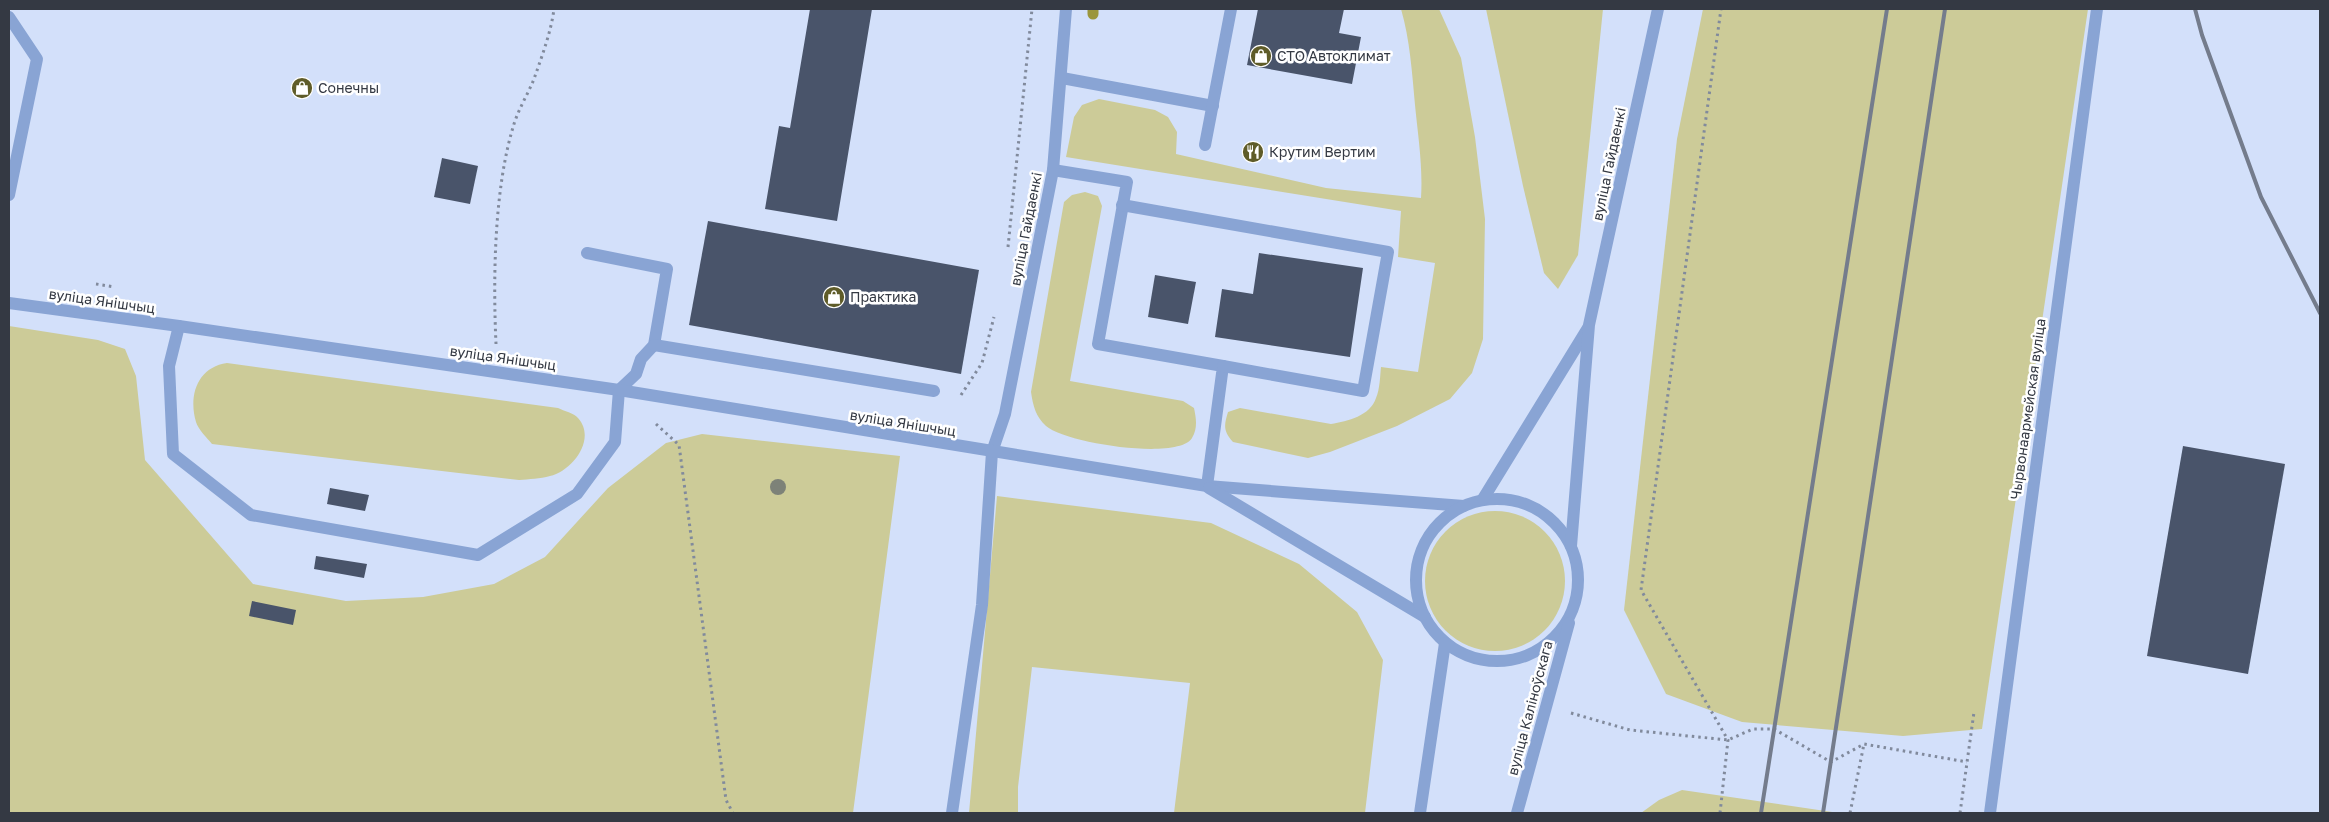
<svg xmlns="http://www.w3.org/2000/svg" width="2329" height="822" viewBox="0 0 2329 822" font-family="'Golos Text',sans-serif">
<rect width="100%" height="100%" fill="#d3e0fa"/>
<g fill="#cccb98">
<path d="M1401 9H1439L1461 58 1475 137 1485 219 1483 339 1472 373 1450 399 1397 426 1330 452 1308 458 1233 442C1223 431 1224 425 1228 412L1240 408 1331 424C1348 421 1370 416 1376 398 1380 389 1380 376 1381 367L1418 372 1435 263 1398 257 1401 211 1066 157 1074 117 1082 105 1099 99 1155 110 1168 117 1177 132 1176 154 1326 188 1421 198C1423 167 1418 136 1415 105 1412 73 1410 40 1401 9Z"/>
<path d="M1486 9H1603L1578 255 1558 289 1544 273 1523 186Z"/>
<path d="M1703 9H2088L1982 729 1903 736 1742 722 1666 694 1624 610 1677 139Z"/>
<path d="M1085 192 1098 196 1102 206 1070 381 1183 401 1194 408C1196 418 1198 428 1192 438 1178 461 1065 443 1046 426 1036 417 1033 406 1031 392L1064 202 1072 195Z"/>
<path d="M9 326 98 340 125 349 136 376 145 460 253 584 346 601 423 597 494 584 545 557 608 488 666 443 702 434 900 456 853 813H9Z"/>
<path d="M227 363 558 408C564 411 574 413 578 418 597 439 572 471 550 476 540 479 529 479 519 480L212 444C207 438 198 429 196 422 188 395 198 367 227 363Z"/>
<path d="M997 496 1211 523 1299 564 1357 612 1383 660 1365 813H1174L1190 683 1032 667 1018 787V813H969Z"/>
<circle cx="1495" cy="581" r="70"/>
<path d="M1682 790 1839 813H1641L1659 800Z"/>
</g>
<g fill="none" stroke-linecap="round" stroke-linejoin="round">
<path stroke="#9b963c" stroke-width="11" d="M1093 14V9"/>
</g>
<g fill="#49546a">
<path d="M810 9H872L837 221 765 209 779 126 790 128Z"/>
<path d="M1258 9H1344L1339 33 1361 37 1352 84 1247 65Z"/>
<path d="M442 158 478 166 470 204 434 197Z"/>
<path d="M708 221 979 270 961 374 689 325Z"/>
<path d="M1259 253 1363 268 1350 357 1215 337 1222 289 1253 294Z"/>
<path d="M1155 275 1196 282 1188 324 1148 317Z"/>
<path d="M2183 446 2285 464 2248 674 2147 656Z"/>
<path d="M330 488 369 495 365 511 327 504Z"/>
<path d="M316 556 367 564 364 578 314 569Z"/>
<path d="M252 601 296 610 293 625 249 616Z"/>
</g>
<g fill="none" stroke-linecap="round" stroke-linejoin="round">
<g stroke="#818a9c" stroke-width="3" stroke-dasharray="2.5 4" stroke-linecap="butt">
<path d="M1008 247 1032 9"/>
<path d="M96 284 115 287"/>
<path d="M496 344C493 278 494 188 514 124 519 108 528 94 534 79 542 56 551 32 554 9"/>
<path d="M961 395 982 363 994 317"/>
<path d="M656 424 679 445 726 800 733 813"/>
<path d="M1571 713 1630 730 1728 740 1753 729H1774L1831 762 1864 744 1967 762"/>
<path d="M1720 813 1728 740 1641 590 1721 9"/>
<path d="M1850 813 1864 744"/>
<path d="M1960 813 1974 712"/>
</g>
<g stroke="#89a4d4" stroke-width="12">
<path d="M9 17 37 59 9 195"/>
<path d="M1062 78 1213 106"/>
<path d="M1205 145 1231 9"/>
<path d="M1053 170 1127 182 1098 344 1223 366 1207 486"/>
<path d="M1122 205 1388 252 1363 391 1223 366"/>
<path d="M179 326 169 366 173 454 251 515 478 555 577 494 615 442 619 390 636 374 641 359 654 345 667 269 587 253"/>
<path d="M654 345 934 391"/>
<path d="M952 813 982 605 992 452 1005 414 1053 170 1066 9"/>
</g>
<g stroke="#89a4d4" stroke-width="12">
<path d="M9 303 179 326 619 390 1207 486 1464 506"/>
<path d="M1209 488 1425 617"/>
<circle cx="1497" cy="580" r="81"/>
<path d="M1483 499 1588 328"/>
<path d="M1571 546 1589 325 1658 9"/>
<path d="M1420 813 1445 643"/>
<path d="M1517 813 1569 623"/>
<path d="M1990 813 2097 9"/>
</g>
<g stroke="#747c8c" stroke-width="4">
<path d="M2195 9 2202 35 2261 197 2320 313"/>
<path d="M1761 813 1887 9"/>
<path d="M1823 813 1945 9"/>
</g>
</g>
<circle fill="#7d8278" cx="778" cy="487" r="8"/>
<defs>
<g id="shop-disc" transform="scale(1.125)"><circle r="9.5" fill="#5f5c29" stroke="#fff"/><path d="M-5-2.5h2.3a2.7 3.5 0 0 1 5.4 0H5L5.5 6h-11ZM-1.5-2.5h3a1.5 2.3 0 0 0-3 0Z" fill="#fff"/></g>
<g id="restaurant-disc" transform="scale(1.125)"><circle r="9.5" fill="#5f5c29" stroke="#fff"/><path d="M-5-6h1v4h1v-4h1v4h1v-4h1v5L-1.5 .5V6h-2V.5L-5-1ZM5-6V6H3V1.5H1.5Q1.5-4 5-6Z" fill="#fff"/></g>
</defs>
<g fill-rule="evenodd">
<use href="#shop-disc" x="1261" y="56"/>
<use href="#shop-disc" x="302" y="88"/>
<use href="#restaurant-disc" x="1253" y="152"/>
<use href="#shop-disc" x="834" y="297"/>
</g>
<g text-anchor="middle" stroke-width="5" stroke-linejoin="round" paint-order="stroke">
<g font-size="14" fill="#343943" stroke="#fff" text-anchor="start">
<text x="1277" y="61">СТО Автоклимат</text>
<text x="318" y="93">Сонечны</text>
<text x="1269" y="157">Крутим Вертим</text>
<text x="850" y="302">Практика</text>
</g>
<g font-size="14" fill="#343943" stroke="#fff">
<text transform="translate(1609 164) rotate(-78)" y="5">вуліца Гайдаенкі</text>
<text transform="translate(1026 229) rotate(-79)" y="5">вуліца Гайдаенкі</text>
<text transform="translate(102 301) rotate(8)" y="5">вуліца Янішчыц</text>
<text transform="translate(503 358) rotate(8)" y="5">вуліца Янішчыц</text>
<text transform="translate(2028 409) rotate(-82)" y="5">Чырвонаармейская вуліца</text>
<text transform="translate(903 423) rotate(9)" y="5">вуліца Янішчыц</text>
<text transform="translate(1530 708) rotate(-75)" y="5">вуліца Каліноўскага</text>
</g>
</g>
<rect width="2329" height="822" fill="none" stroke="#343943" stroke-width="20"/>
</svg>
